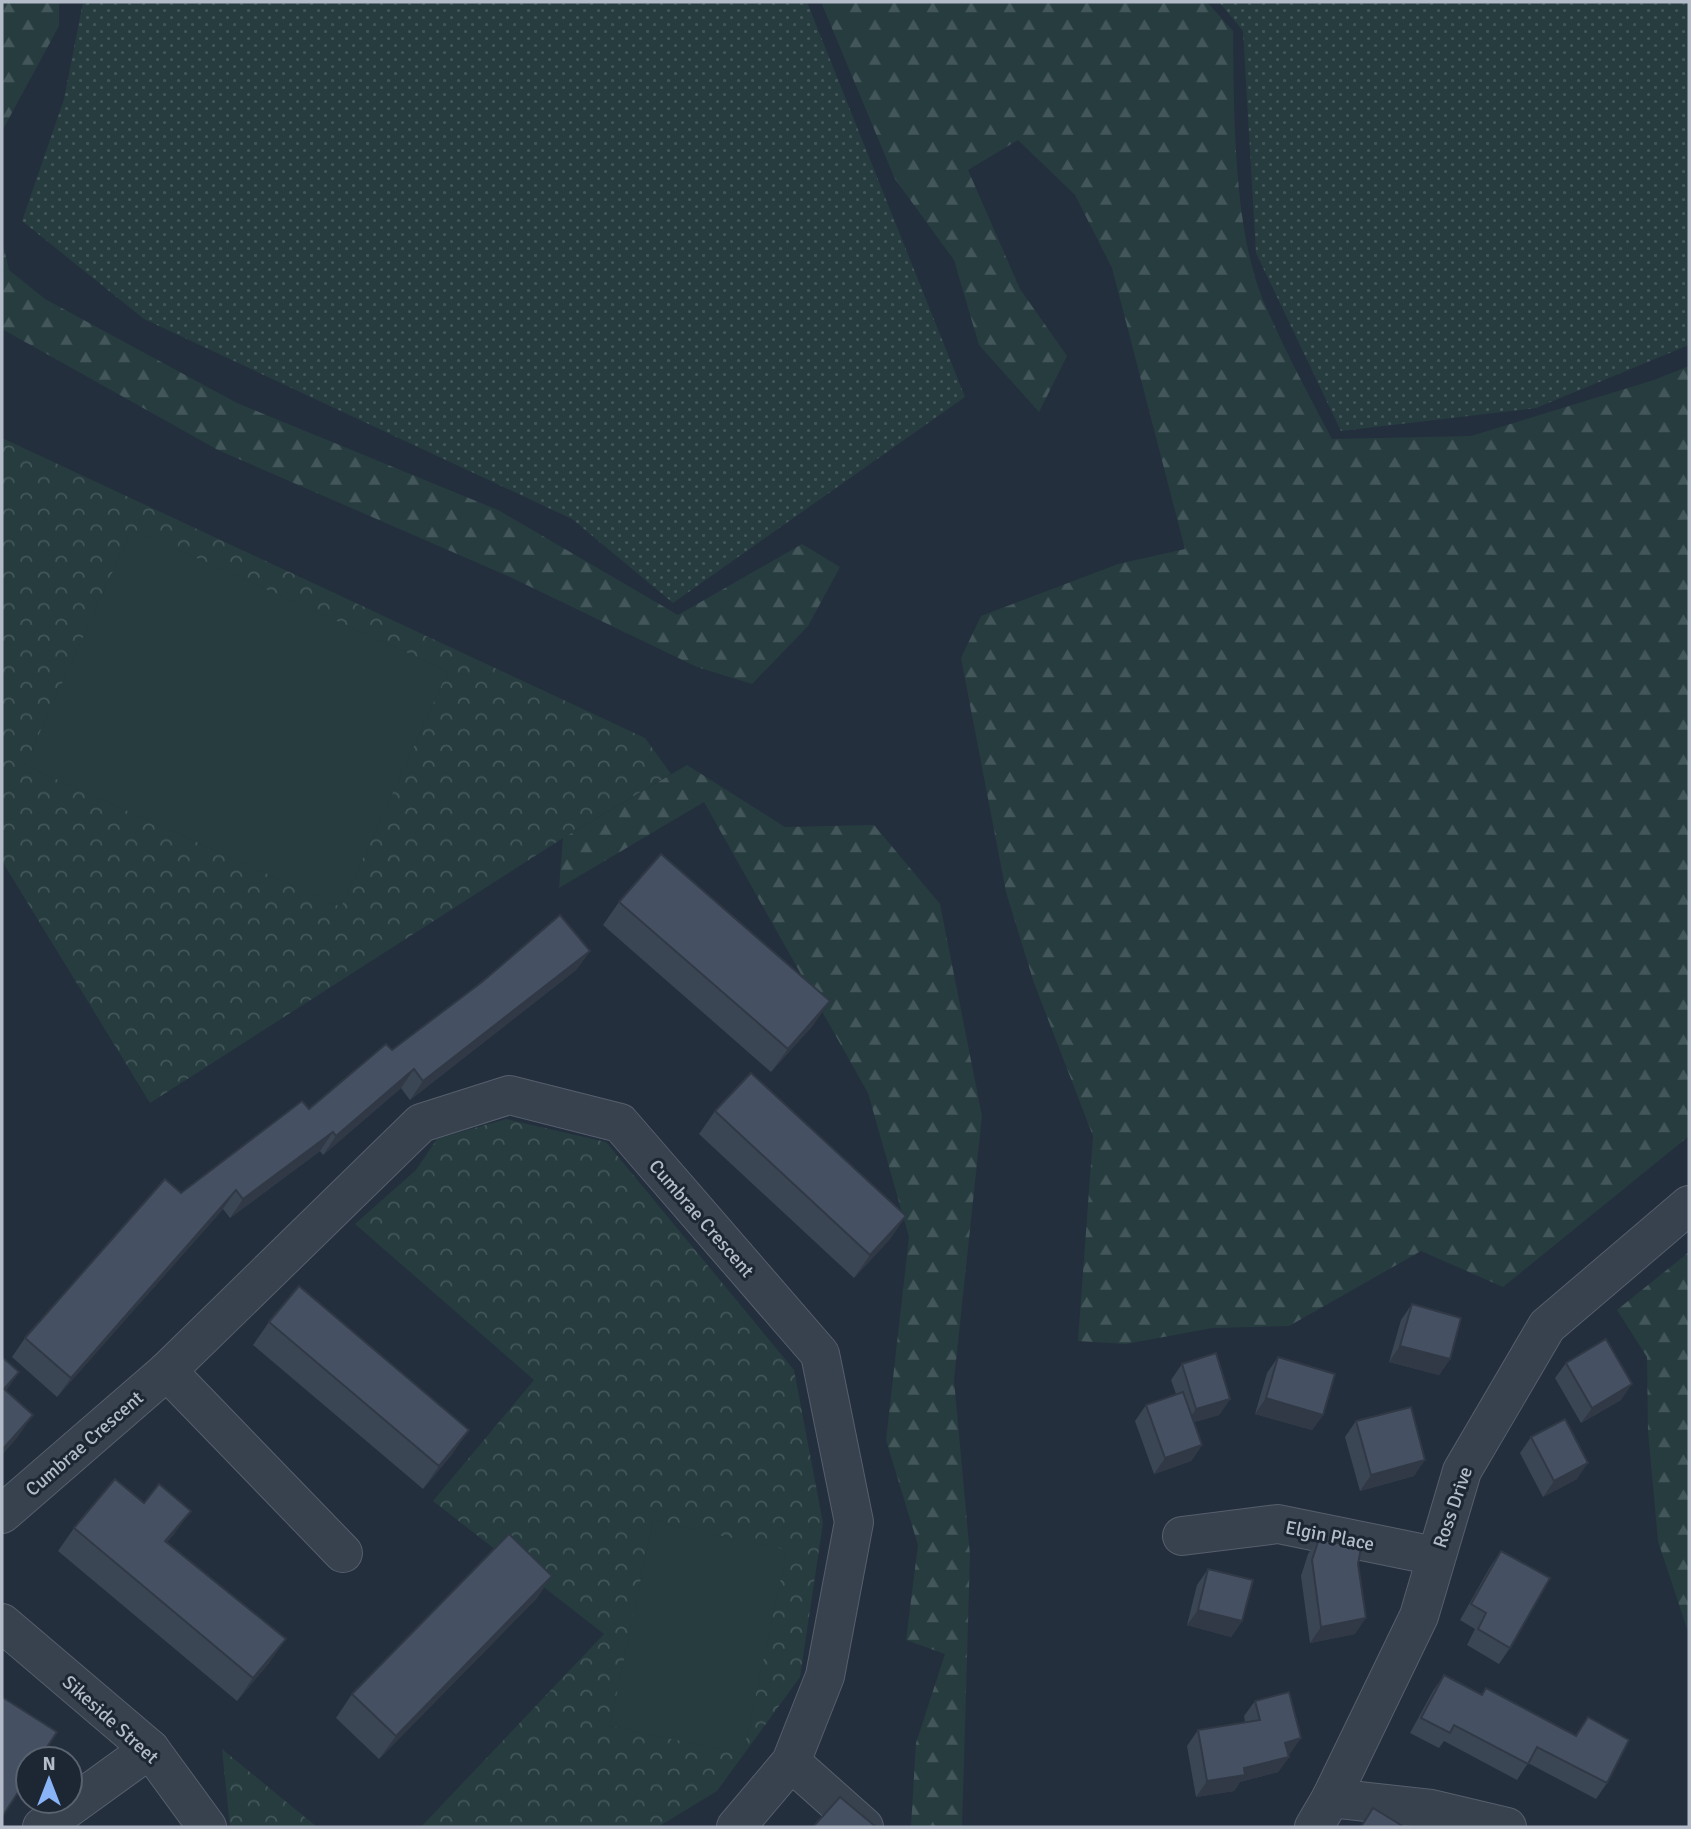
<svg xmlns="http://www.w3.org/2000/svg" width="1691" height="1829" viewBox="0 0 1691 1829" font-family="Signika,sans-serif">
<defs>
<pattern id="grass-dots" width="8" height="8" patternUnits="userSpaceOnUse" patternTransform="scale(1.75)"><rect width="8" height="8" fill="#263c3f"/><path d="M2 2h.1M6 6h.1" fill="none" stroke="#435659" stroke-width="1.8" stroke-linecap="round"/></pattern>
<pattern id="forest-firs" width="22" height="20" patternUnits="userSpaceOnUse" patternTransform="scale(1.75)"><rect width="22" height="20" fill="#263c3f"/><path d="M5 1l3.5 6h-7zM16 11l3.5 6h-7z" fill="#435659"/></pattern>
<pattern id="park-crowns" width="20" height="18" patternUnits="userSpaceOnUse" patternTransform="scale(1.75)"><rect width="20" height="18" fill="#263c3f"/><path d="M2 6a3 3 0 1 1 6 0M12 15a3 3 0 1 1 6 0" fill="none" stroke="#435659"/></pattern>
</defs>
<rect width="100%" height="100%" fill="#242f3e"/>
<g fill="url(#grass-dots)">
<path d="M83 2H807L965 397 673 603 572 519 144 319 22 221 64 99Z"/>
<path d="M1219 2H1689V345L1536 408 1341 431 1256 253 1243 31Z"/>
</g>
<g fill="url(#forest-firs)">
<path d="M2 2H59V26L2 131Z"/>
<path d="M821 2H1207L1233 31C1234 110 1233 227 1263 300 1283 347 1308 394 1332 439L1471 436 1654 380 1689 366V1136L1503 1287 1421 1251 1289 1326 1212 1328 1126 1344 1078 1341 1093 1136 1034 983 1006 892 961 658 981 616 1118 564 1185 549 1112 268 1075 195 1018 140 968 170 1020 289 1067 356 1039 412 979 345 954 260 895 179Z"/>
<path d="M2 240 9 270 45 299 237 403 498 510 678 615 802 544 840 567 808 626 752 684 697 667 510 577 218 450 2 329Z"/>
<path d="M687 765 785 827 874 825 940 904 982 1116 954 1380 970 1555 962 1827H911L916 1743 945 1654 906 1640 918 1545 886 1440 909 1237 868 1093 704 802 559 888 563 838Z"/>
<path d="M1689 1252V1635L1658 1541 1648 1431 1647 1357 1617 1310Z"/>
</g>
<g fill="url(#park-crowns)">
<path d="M2 438 645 738 671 774 563 838 150 1103 2 861Z"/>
<path d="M506 1119 606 1142 794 1370 823 1523 800 1677 717 1791 658 1827H421L604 1634 433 1501 534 1380 355 1224 416 1170 437 1139Z"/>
<path d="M222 1749 317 1827H230Z"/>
</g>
<g fill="#263c3f">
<path d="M132 529 448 671 341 907 25 765Z"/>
<path d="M653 1521 787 1550 743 1754 610 1726Z"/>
</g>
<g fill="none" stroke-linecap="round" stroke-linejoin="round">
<g stroke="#565f6c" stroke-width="40">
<g id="minor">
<path d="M167 1371 343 1553"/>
<path d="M2 1514 167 1371 421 1123 509 1095 620 1123 820 1354 854 1522 825 1676 791 1762 736 1827"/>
<path d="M1182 1536 1278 1524 1435 1556"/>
<path d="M2 1623 150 1749 207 1827"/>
<path d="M791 1762 864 1827"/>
<path d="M1331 1798 1431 1809 1507 1827"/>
<path d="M42 1827 150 1749"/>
<path d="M1314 1827 1331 1798 1419 1616 1462 1471 1547 1326 1689 1205"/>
</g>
</g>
<use href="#minor" stroke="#38414e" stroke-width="38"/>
</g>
<g fill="#3b4654">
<path d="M619 902 814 1024 771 1072 603 925Z"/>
<path d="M590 951 576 970 410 1100 401 1088 323 1155 320 1151 230 1218 223 1209 57 1397 12 1357 25 1338 181 1193 309 1109 392 1050Z"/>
<path d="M715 1111 906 1216 889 1240 854 1278 699 1134Z"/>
<path d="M1412 1304 1450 1359 1439 1375 1389 1362 1401 1320Z"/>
<path d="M269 1322 453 1453 423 1489 253 1345Z"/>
<path d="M1278 1357 1323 1415 1312 1430 1255 1414 1267 1373Z"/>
<path d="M1566 1363 1621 1400 1581 1423 1555 1378Z"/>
<path d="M1182 1364 1230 1399 1219 1415 1194 1422 1202 1445 1191 1461 1154 1474 1135 1421 1146 1405 1176 1394 1171 1380Z"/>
<path d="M1356 1421 1414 1476 1360 1491 1345 1437Z"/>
<path d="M1531 1437 1577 1479 1543 1497 1520 1453Z"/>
<path d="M74 1528 174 1534 167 1542 269 1663 237 1701 58 1551Z"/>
<path d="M1319 1539 1355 1634 1310 1643 1301 1576 1308 1554Z"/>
<path d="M1501 1551 1510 1648 1499 1664 1467 1645 1475 1629 1460 1620 1490 1567Z"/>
<path d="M1208 1569 1242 1621 1231 1637 1187 1625 1197 1585Z"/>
<path d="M552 1576 536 1599 379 1759 336 1718 352 1694Z"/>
<path d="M1444 1675 1481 1695 1486 1688 1575 1736 1588 1717 1607 1783 1596 1799 1528 1763 1517 1780 1444 1741 1439 1748 1410 1733 1433 1691Z"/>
<path d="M1255 1701 1290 1754 1288 1755 1289 1757 1278 1772 1240 1782 1234 1791 1196 1797 1187 1746 1198 1730 1245 1722 1244 1716Z"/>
</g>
<g fill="#303945">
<path d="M590 951 576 970 410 1100 423 1081Z"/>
<path d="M830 1001 814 1024 771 1072 788 1049Z"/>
<path d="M414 1069 401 1088 323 1155 336 1136Z"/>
<path d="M333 1132 320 1151 230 1218 243 1199Z"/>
<path d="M236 1190 223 1209 57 1397 71 1378Z"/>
<path d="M906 1216 889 1240 854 1278 870 1255Z"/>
<path d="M1400 1346 1450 1359 1439 1375 1389 1362Z"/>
<path d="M19 1372 2 1397 4 1389Z"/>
<path d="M1632 1384 1621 1400 1581 1423 1592 1408Z"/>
<path d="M1266 1398 1323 1415 1312 1430 1255 1414Z"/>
<path d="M1230 1399 1219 1415 1185 1425 1196 1409Z"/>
<path d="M33 1415 17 1438 2 1455V1450Z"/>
<path d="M469 1430 453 1453 423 1489 439 1466Z"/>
<path d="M1202 1445 1191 1461 1154 1474 1165 1458Z"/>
<path d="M1425 1460 1414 1476 1360 1491 1371 1475Z"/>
<path d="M1588 1463 1577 1479 1543 1497 1554 1481Z"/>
<path d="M191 1511 174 1534 149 1564 165 1541Z"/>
<path d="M552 1576 536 1599 379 1759 396 1736Z"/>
<path d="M1198 1610 1242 1621 1231 1637 1187 1625Z"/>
<path d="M1366 1618 1355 1634 1310 1643 1321 1627Z"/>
<path d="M286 1639 269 1663 237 1701 253 1678Z"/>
<path d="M1301 1738 1290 1754 1274 1758 1285 1743Z"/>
<path d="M1289 1757 1278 1772 1240 1782 1234 1791 1196 1797 1207 1781 1244 1768Z"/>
</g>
<g fill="#455162" stroke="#303945" stroke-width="2">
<path d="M661 854 830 1001 788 1049 619 902Z"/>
<path d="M560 915 590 951 423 1081 414 1069 336 1136 333 1132 243 1199 236 1190 71 1378 25 1338 165 1179 181 1193 302 1101 309 1109 386 1044 392 1050 482 982Z"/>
<path d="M751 1073 906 1216 870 1255 715 1111Z"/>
<path d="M299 1286 469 1430 439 1466 269 1322Z"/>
<path d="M1412 1304 1461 1318 1450 1359 1400 1346Z"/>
<path d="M1606 1339 1632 1384 1592 1408 1566 1363Z"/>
<path d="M1216 1353 1230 1399 1196 1409 1182 1364Z"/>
<path d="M2 1357 19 1372 4 1389 33 1415 2 1450Z"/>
<path d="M1278 1357 1335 1374 1323 1415 1266 1398Z"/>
<path d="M1183 1392 1202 1445 1165 1458 1146 1405Z"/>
<path d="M1411 1407 1425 1460 1371 1475 1356 1421Z"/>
<path d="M1565 1419 1588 1463 1554 1481 1531 1437Z"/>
<path d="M115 1479 144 1503 159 1484 191 1511 165 1541 286 1639 253 1678 74 1528Z"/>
<path d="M509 1534 552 1576 396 1736 352 1694Z"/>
<path d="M1319 1539 1361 1548 1358 1564 1366 1618 1321 1627 1312 1560Z"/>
<path d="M1501 1551 1550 1578 1510 1648 1478 1629 1486 1613 1471 1604Z"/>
<path d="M1208 1569 1253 1580 1242 1621 1198 1610Z"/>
<path d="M1444 1675 1482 1695 1486 1688 1576 1736 1588 1717 1629 1740 1607 1783 1537 1747 1528 1764 1454 1725 1450 1733 1421 1718Z"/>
<path d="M1289 1692 1301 1738 1285 1743 1289 1757 1244 1768 1245 1775 1207 1781 1198 1730 1260 1720 1255 1701Z"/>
<path d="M2 1697 57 1732 39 1759H28V1777L2 1817Z"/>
<path d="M840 1797 876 1827H813Z"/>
<path d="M1373 1808 1404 1827H1361Z"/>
</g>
<g text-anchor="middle" stroke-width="6" stroke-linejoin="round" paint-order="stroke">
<g font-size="19" fill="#b4bcc9" stroke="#1d2633">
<text transform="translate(702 1218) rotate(49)" y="7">Cumbrae Crescent</text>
<text transform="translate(84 1443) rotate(-41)" y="7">Cumbrae Crescent</text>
<text transform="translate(1452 1507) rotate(-71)" y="7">Ross Drive</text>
<text transform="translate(1330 1535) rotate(11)" y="7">Elgin Place</text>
<text transform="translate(111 1719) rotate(42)" y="7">Sikeside Street</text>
</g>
</g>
<rect width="1691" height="1829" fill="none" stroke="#b4bcc9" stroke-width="7"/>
<g transform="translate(49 1780)"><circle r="33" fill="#1d2633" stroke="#59626f" stroke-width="2"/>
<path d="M0-5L12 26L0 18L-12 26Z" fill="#8ab4f8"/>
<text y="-10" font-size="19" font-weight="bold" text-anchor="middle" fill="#b4bcc9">N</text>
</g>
</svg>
